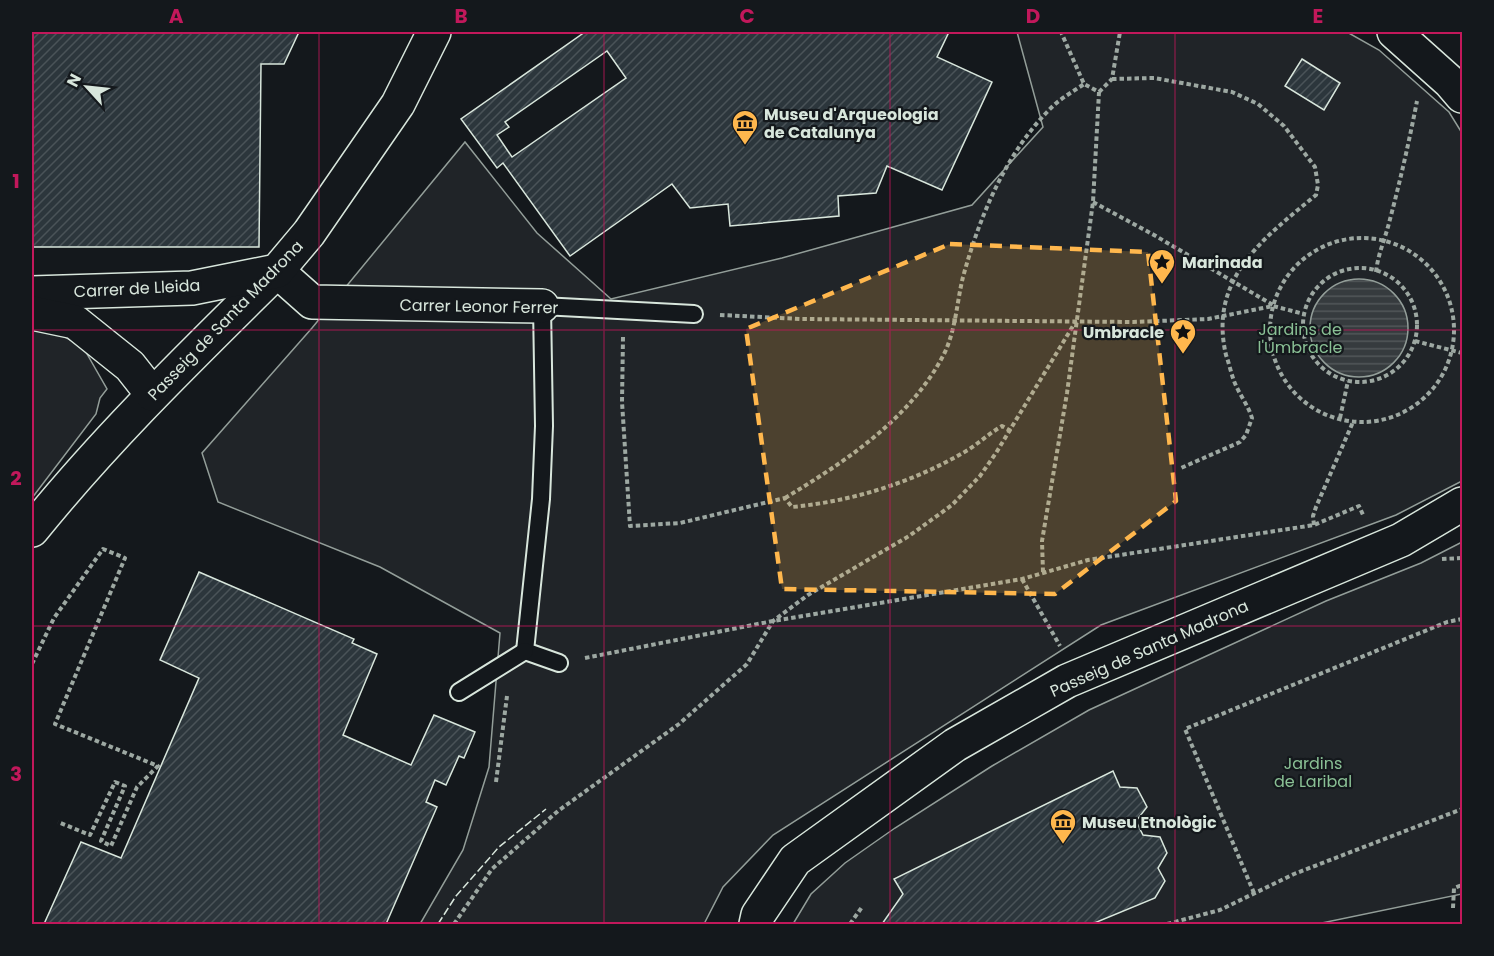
<svg xmlns="http://www.w3.org/2000/svg" width="1494" height="956" viewBox="0 0 1494 956" font-family="Poppins,sans-serif">
<defs>
<pattern id="water-rules" width="6" height="5" patternUnits="userSpaceOnUse" patternTransform="scale(1.5)"><rect width="6" height="5" fill="#363b3e"/><path d="M0 2.5h6" fill="none" stroke="#525759"/></pattern>
<pattern id="building-hatch" width="6" height="6" patternUnits="userSpaceOnUse" patternTransform="scale(1.5)"><rect width="6" height="6" fill="#2c363c"/><path d="M-1 1l2-2M0 6l6-6M5 7l2-2" fill="none" stroke="#4a5358"/></pattern>
</defs>
<rect width="100%" height="100%" fill="#14181c"/>
<g fill="#202428" stroke="#939e99" stroke-width="1.5">
<path d="M1017 32H1347L1379 50 1449 112 1462 133V481L1396 515 1101 625 773 835 723 887 704 924H420L463 850 489 767 500 633 380 567 218 502 202 453 312 328 465 142 537 233 611 299 782 258 972 205 1043 127Z"/>
<path d="M32 328H49L83 347 107 389 100 398 96 414 32 498Z"/>
<path d="M1462 542V894L1317 924H793L811 894 845 863 895 828 992 766 1089 710 1326 601 1421 563Z"/>
</g>
<circle fill="url(#water-rules)" stroke="#939e99" stroke-width="1.5" cx="1359" cy="328" r="49"/>
<g fill="url(#building-hatch)" stroke="#d8e6dc" stroke-width="1.5" fill-rule="evenodd">
<path d="M32 32H299L284 64H261L259 247H32Z"/>
<path d="M585 32H949L937 57 992 82 942 190 887 166 876 193 838 196 839 216 730 226 728 204 690 208 672 184 570 256 503 163 497 168 461 119ZM607 51 626 78 512 157 497 135 509 127 505 122Z"/>
<path d="M1302 59 1340 83 1324 110 1285 86Z"/>
<path d="M199 572 354 639 352 643 377 654 343 735 411 765 434 715 475 732 464 758 459 756 446 785 435 780 426 802 437 807 386 924H44L81 842 121 858 199 678 160 660Z"/>
<path d="M1113 771 1120 787 1137 788 1147 807 1136 821 1143 835 1160 837 1167 853 1158 868 1165 881 1155 898 1092 924H882L903 894 894 879Z"/>
</g>
<g fill="none" stroke-linecap="round" stroke-linejoin="round">
<g stroke="#d8e6dc" stroke-width="20">
<g id="service">
<path d="M559 663 525 651 541 499 544 426 542 306 694 314"/>
<path d="M459 692 525 651"/>
</g>
</g>
<g stroke="#d8e6dc" stroke-width="36">
<path id="minor" d="M32 530C107 437 192 355 277 271L312 302 542 306"/>
</g>
<g stroke="#d8e6dc" stroke-width="36">
<g id="tertiary">
<path d="M1394 32 1450 82 1462 96"/>
<path d="M32 293 192 288 277 271 309 233 398 104 434 32"/>
<path d="M32 313 75 322 130 366 152 394"/>
<path d="M756 924 758 915 795 860 955 745 1067 681 1401 540 1462 504"/>
</g>
</g>
<g stroke="#9da8a2" stroke-width="4" stroke-dasharray="4.5 3" stroke-linecap="butt">
<path d="M1112 79 1154 78 1232 92 1258 104 1284 126 1315 167 1318 185 1316 195C1264 238 1208 278 1226 355 1229 363 1231 373 1234 381 1239 394 1248 405 1252 418L1246 435 1240 442 1181 468"/>
<path d="M1099 92 1112 79 1120 32"/>
<path d="M1093 202 1154 235 1273 305"/>
<circle cx="1362" cy="330" r="92"/>
<circle cx="1360" cy="325" r="57"/>
<path d="M1376 272C1378 254 1385 239 1389 223 1400 182 1409 142 1417 101"/>
<path d="M720 315 801 319 1133 322 1208 319 1273 306 1304 314"/>
<path d="M623 337 622 402 630 526 680 523 785 498 792 507C854 501 914 482 968 450 980 442 990 433 1002 426L1011 431"/>
<path d="M1415 341 1462 353"/>
<path d="M1340 418 1348 381"/>
<path d="M785 498C846 461 912 418 945 352 956 328 957 301 963 277 980 215 1007 150 1054 105 1063 97 1074 91 1084 84"/>
<path d="M1314 525 1313 516 1316 507 1353 422"/>
<path d="M1442 559 1462 558"/>
<path d="M1043 572 1042 541 1067 393 1093 202 1099 92 1084 84 1061 32"/>
<path d="M1022 579 1060 646"/>
<path d="M585 658 773 621 1022 579 1088 560 1314 525 1359 506 1364 517"/>
<path d="M32 664 54 618 103 549 125 558 55 724 158 766 137 787 111 846 101 841 125 786 115 782 90 835 58 822"/>
<path d="M496 782 507 696"/>
<path d="M1254 893 1185 729 1447 622 1462 619"/>
<path d="M1453 908 1454 888 1462 885"/>
<path d="M454 924 492 869 558 811 679 724 747 664 773 621 808 595 909 536 952 505 980 476 996 453 1076 321"/>
<path d="M850 924 862 907"/>
<path d="M1167 924 1220 910 1294 874 1462 809"/>
</g>
<use href="#service" stroke="#14181c" stroke-width="16"/>
<use href="#minor" stroke="#14181c" stroke-width="33"/>
<use href="#tertiary" stroke="#14181c" stroke-width="33"/>
<path stroke="#d8e6dc" stroke-width="1.5" stroke-dasharray="8 3" stroke-linecap="butt" d="M438 924 456 896 499 847 546 809"/>
</g>
<path fill="#ffb74d" fill-opacity="0.2" stroke="#ffb74d" stroke-width="4.5" stroke-dasharray="12 8" stroke-linejoin="round" d="M950 244 1148 252 1176 501 1055 594 782 589 746 329Z"/>
<path fill="none" stroke="#c2185b" stroke-width="1.5" stroke-opacity="0.55" d="M319 32V924M604 32V924M890 32V924M1175 32V924M32 330H1462M32 626H1462"/>
<defs>
<g id="museum-pin" transform="scale(1.35)"><path d="M0 17L-7.5 6A9.5 9.5 0 1 1 7.5 6Z" fill="#ffb74d" stroke="#14181c"/><path d="M0-6L6-3V-2H-6V-3ZM-5-1h2V3h-2ZM-1-1h2V3h-2ZM3-1h2V3H3ZM-6 4H6V6H-6Z" fill="#111"/></g>
<g id="sight-pin" transform="scale(1.35)"><path d="M0 17L-7.5 6A9.5 9.5 0 1 1 7.5 6Z" fill="#ffb74d" stroke="#14181c"/><path d="M0-6L1.8-2.2L6-1.7L2.9 1.2L3.7 5.4L0 3.3L-3.7 5.4L-2.9 1.2L-6-1.7L-1.8-2.2Z" fill="#111"/></g>
</defs>
<g fill-rule="evenodd">
<use href="#museum-pin" x="745" y="123"/>
<use href="#sight-pin" x="1162" y="262"/>
<use href="#sight-pin" x="1183" y="332"/>
<use href="#museum-pin" x="1063" y="822"/>
</g>
<g text-anchor="middle" stroke-width="4.5" stroke-linejoin="round" paint-order="stroke">
<g font-size="16" font-weight="bold" fill="#d8e6dc" stroke="#14181c" text-anchor="start">
<text x="764" y="120">Museu d'Arqueologia<tspan x="764" dy="18">de Catalunya</tspan></text>
<text x="1182" y="268">Marinada</text>
<text x="1164" y="338" text-anchor="end">Umbracle</text>
<text x="1082" y="828">Museu Etnològic</text>
</g>
<g font-size="16" fill="#d8e6dc" stroke="#14181c">
<text transform="translate(137 288) rotate(-3)" y="6">Carrer de Lleida</text>
<text transform="translate(479 306) rotate(1)" y="6">Carrer Leonor Ferrer</text>
<text transform="translate(225 320) rotate(-46)" y="6">Passeig de Santa Madrona</text>
<text transform="translate(1149 648) rotate(-24)" y="6">Passeig de Santa Madrona</text>
</g>
<g font-size="16" fill="#8ac095" stroke="#14181c">
<text x="1300" y="335">Jardins de<tspan x="1300" dy="18">l'Umbracle</tspan></text>
<text x="1313" y="769">Jardins<tspan x="1313" dy="18">de Laribal</tspan></text>
</g>
</g>
<rect width="1494" height="956" fill="none" stroke="#14181c" stroke-width="66"/>
<g transform="translate(87 87) rotate(297)" stroke="#14181c" stroke-width="4.5" paint-order="stroke">
<path d="M0-4.5L10 22L0 15L-10 22Z" fill="#d8e6dc"/>
<text y="-9" font-size="16" font-weight="bold" text-anchor="middle" fill="#d8e6dc">N</text>
</g>
<rect x="33" y="33" width="1428" height="890" fill="none" stroke="#c2185b" stroke-width="2"/>
<g font-size="20" text-anchor="middle" font-weight="bold" fill="#c2185b">
<text x="176" y="23">A</text>
<text x="461" y="23">B</text>
<text x="747" y="23">C</text>
<text x="1033" y="23">D</text>
<text x="1318" y="23">E</text>
<text x="16" y="188">1</text>
<text x="16" y="485">2</text>
<text x="16" y="781">3</text>
</g>
</svg>
